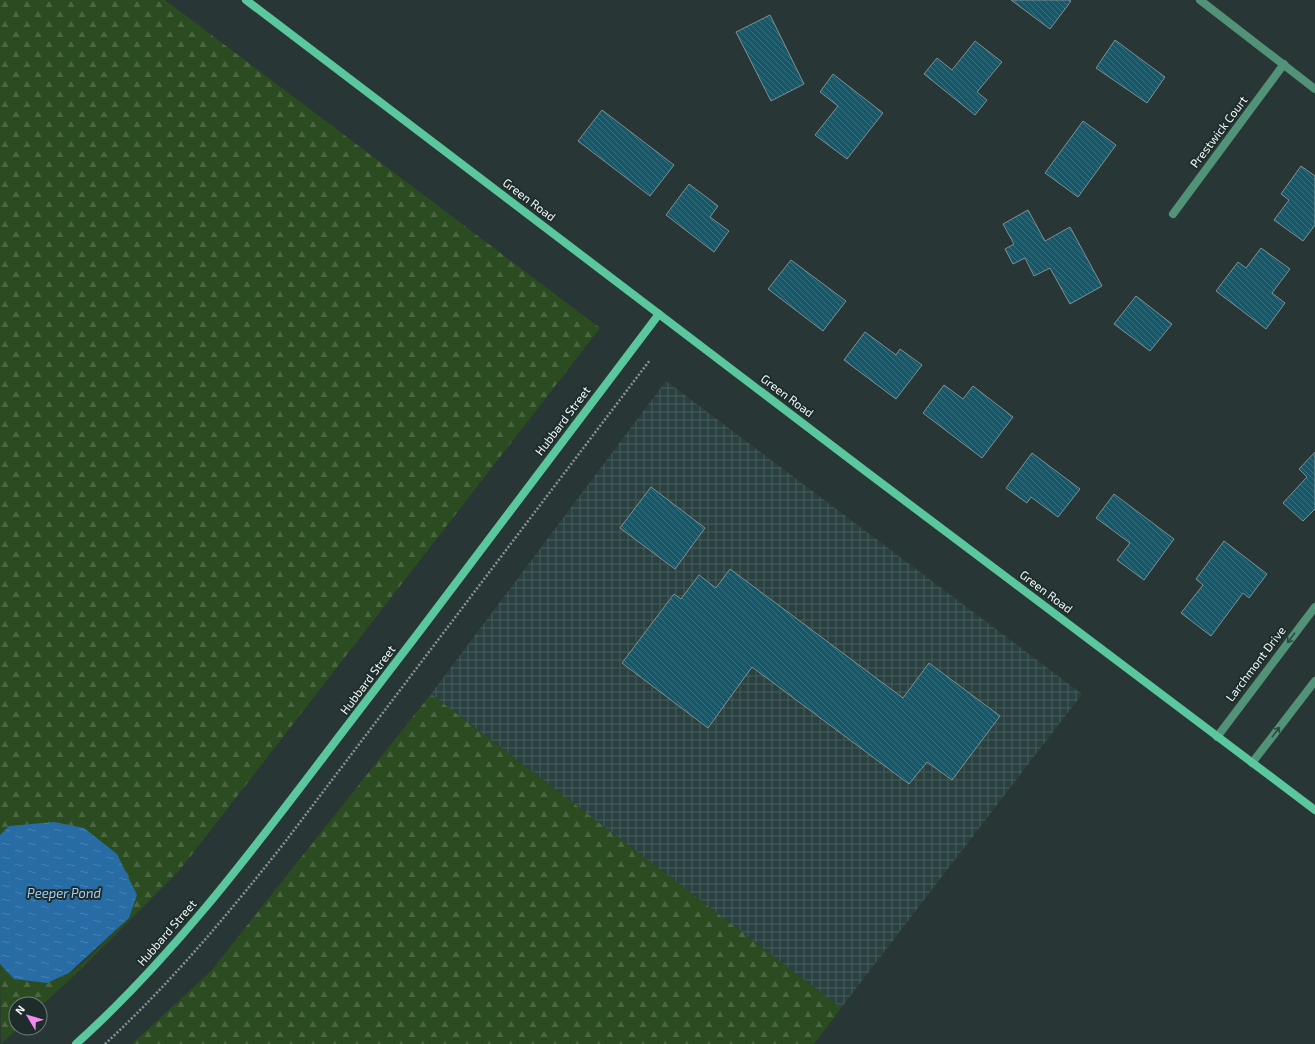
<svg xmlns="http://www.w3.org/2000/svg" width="1315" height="1044" viewBox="0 0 1315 1044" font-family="'Exo 2',sans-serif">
<defs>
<pattern id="industrial-grid" width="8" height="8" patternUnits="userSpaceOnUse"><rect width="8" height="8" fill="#294140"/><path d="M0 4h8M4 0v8" fill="none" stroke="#485d5c"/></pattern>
<pattern id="forest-firs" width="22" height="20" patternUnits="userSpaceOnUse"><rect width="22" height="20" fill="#2b4c20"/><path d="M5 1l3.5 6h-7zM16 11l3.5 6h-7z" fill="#4a6741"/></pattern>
<pattern id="water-ripples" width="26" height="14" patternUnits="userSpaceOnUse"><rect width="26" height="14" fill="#276ca5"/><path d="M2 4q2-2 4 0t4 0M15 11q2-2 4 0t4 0" fill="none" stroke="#4782b2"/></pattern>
<pattern id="building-back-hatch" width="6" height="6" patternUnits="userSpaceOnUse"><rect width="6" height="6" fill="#175768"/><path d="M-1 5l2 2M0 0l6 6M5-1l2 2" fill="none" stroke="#39707e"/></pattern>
</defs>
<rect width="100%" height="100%" fill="#283736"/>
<path fill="url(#industrial-grid)" d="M666 381 1082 694 841 1008 431 694Z"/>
<g fill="url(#forest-firs)">
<path d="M0 0H165L600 328 179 871 79 971 40 1007V1004H16V1028H18L1 1044 0 964 14 979C42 982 52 985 77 968L129 918 9 826 0 835Z"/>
<path d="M431 694 841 1008 814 1044H132L211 971Z"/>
</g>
<path fill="url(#water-ripples)" d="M54 822 84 828 117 854 137 895 129 918 69 973 47 983 14 979 0 964V835L9 826Z"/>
<g fill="url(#building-back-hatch)" stroke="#7f8f94">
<path d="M1011 0H1069L1071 1 1050 29Z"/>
<path d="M770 15 804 84 771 101 736 32Z"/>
<path d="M1115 40 1165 77 1147 103 1096 68Z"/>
<path d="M975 41 1002 62 977 92 987 100 975 115 924 74 937 58 952 70Z"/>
<path d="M833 74 883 113 847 159 815 135 838 106 820 92Z"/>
<path d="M602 110 674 165 650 196 578 141Z"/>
<path d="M1083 121 1116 145 1078 197 1045 173Z"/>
<path d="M1301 166 1315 176V225L1303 241 1274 220 1289 200 1281 194Z"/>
<path d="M689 184 718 206 710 217 729 231 714 252 666 215Z"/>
<path d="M1028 210 1045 241 1070 227 1102 286 1070 304 1050 268 1034 276 1025 258 1013 264 1005 249 1014 244 1003 224Z"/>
<path d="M1261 248 1290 269 1272 293 1285 303 1266 329 1216 291 1238 262 1246 268Z"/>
<path d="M791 260 846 301 823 331 768 289Z"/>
<path d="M1136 296 1172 324 1150 351 1114 324Z"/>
<path d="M865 332 896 355 900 349 922 365 896 399 844 360Z"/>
<path d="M944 385 963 399 973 386 1013 417 982 458 923 413Z"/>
<path d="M1315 452V509L1303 521 1283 503 1307 477 1299 469Z"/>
<path d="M1032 453 1080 489 1058 517 1031 497 1027 503 1006 488Z"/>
<path d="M651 487 705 528 675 569 620 528Z"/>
<path d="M1114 494 1174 539 1144 580 1117 560 1130 543 1096 518Z"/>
<path d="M1224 541 1267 574 1249 598 1243 593 1211 636 1181 613 1203 585 1196 579Z"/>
<path d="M730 569 903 698 929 663 1000 716 952 780 927 762 909 784 752 667 708 728 622 663 674 594 681 599 699 575 716 588Z"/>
</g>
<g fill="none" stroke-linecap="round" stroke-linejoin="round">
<path stroke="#889494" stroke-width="2.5" stroke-dasharray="2 2" stroke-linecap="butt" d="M105 1044C171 983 229 913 285 842L650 360"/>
<g stroke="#529278" stroke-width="8">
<path d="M1200 0 1315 89"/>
<path d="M1173 214 1284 64"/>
<path d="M1217 737 1315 607"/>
<path d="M1252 763 1315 681"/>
</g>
<g stroke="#5bc79e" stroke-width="8">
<path d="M246 0 868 473 1315 810"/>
<path d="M76 1044C179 951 261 839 344 730 450 592 555 453 659 314"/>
</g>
</g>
<defs><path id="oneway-shaft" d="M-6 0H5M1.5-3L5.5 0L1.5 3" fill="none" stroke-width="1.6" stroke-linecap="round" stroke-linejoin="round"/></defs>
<g stroke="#2e4b43">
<use href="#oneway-shaft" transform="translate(1291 638) rotate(127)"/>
<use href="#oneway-shaft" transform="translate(1276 732) rotate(-53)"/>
</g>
<g text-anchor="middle" stroke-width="4" stroke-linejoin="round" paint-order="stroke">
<g font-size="12" fill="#eef7f7" stroke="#1e2d2c">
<text transform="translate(1219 132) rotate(-53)" y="4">Prestwick Court</text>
<text transform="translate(529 200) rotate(37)" y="4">Green Road</text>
<text transform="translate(787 396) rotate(37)" y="4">Green Road</text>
<text transform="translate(563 421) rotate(-53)" y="4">Hubbard Street</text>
<text transform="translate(1046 592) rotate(37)" y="4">Green Road</text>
<text transform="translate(1256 664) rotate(-53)" y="4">Larchmont Drive</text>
<text transform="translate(368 680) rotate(-53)" y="4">Hubbard Street</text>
<text transform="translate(167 933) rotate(-49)" y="4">Hubbard Street</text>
</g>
<g font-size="13" font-style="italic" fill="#9bcefe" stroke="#1e2d2c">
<text x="64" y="898">Peeper Pond</text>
</g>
</g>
<g transform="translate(28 1016) rotate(308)"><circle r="19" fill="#1e2d2c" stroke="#717e7d"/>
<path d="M0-3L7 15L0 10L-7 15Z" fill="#f489ef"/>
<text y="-6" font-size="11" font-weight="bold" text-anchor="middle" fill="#eef7f7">N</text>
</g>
</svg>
